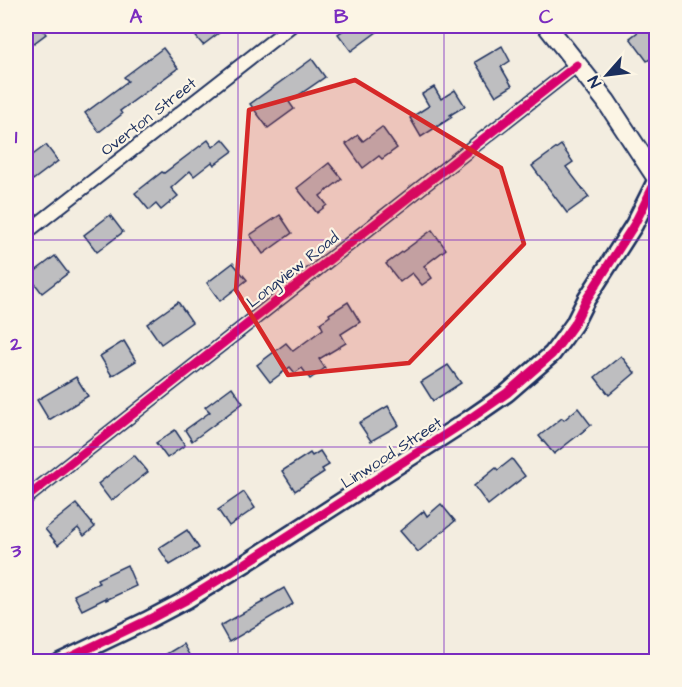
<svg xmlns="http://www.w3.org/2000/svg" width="682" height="687" viewBox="0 0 682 687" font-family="'Architects Daughter',sans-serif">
<rect width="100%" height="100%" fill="#f3ede0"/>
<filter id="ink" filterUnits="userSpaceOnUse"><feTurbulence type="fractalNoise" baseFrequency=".0167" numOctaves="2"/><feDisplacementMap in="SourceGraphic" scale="12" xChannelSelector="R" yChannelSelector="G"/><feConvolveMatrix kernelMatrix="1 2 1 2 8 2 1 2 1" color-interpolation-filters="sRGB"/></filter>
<g filter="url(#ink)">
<g fill="#bebec0" stroke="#1b2f5e" stroke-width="1.5">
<path d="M26 26H40L46 34 26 49Z"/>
<path d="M187 26H228L203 45Z"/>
<path d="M350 26H385L351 51 338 34Z"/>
<path d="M646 26H657V54L647 61 630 38Z"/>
<path d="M502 46 510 61 501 67 512 86 496 96 475 62Z"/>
<path d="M163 48 178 68 120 111 122 114 99 132 85 113 128 81 124 77Z"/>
<path d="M312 59 325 77 289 102 294 109 268 128 250 104Z"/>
<path d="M434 87 441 99 455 90 465 106 450 115 452 117 421 137 410 118 429 106 422 94Z"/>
<path d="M382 127 397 148 382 159 379 156 363 168 346 144 358 135 363 141Z"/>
<path d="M223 139 233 151 214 165 212 162 194 176 190 171 171 188 178 196 161 210 156 204 149 210 135 193 162 172 164 173 208 140 213 147Z"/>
<path d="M46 145 58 161 33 180 26 170V160Z"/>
<path d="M561 145 573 162 566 167 589 197 567 213 532 166Z"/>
<path d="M329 163 342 179 320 196 327 205 317 213 297 188Z"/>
<path d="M110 215 123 232 97 252 84 235Z"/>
<path d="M280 215 292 233 263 254 250 235Z"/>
<path d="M432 230 446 249 424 266 432 278 422 285 412 273 400 282 386 264Z"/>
<path d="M55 256 68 273 42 293 29 276Z"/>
<path d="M233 263 247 280 220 301 207 283Z"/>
<path d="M178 302 192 322 161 344 147 324Z"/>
<path d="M348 302 360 322 341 334 346 343 319 359 325 368 310 379 302 368 295 373 290 367 270 382 257 365 286 343 293 351 323 329 320 323 330 316 329 314Z"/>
<path d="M124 341 136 361 112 376 100 356Z"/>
<path d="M621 356 635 373 609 395 595 377Z"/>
<path d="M448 365 461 383 433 401 421 382Z"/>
<path d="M76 377 88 396 49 420 37 400Z"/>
<path d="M232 387 243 403 192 441 185 430 210 412 205 407Z"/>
<path d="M388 406 399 425 371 441 359 423Z"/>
<path d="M578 408 591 425 554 454 539 436 562 418 564 420Z"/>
<path d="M175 430 185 445 167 458 156 443Z"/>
<path d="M320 451 329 465 322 469 324 472 295 491 282 471 310 453 312 456Z"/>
<path d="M134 455 148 472 111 501 98 484Z"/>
<path d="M512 459 525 476 488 505 474 486 496 468 498 470Z"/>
<path d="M244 492 255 508 229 526 218 510Z"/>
<path d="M76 504 95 527 84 536 78 528 58 545 45 529Z"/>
<path d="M441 504 455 521 418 552 400 531 424 511 427 516Z"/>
<path d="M187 530 199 548 170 565 159 548Z"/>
<path d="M127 565 136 586 106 600V598L82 610 74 595 99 583 97 579Z"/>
<path d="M284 588 293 604 229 642 220 626 263 602 262 601Z"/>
<path d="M183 644 193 662H153Z"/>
</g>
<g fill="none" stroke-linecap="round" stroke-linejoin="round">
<g stroke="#1b2f5e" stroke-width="16">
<g id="minor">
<path d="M26 233 291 26"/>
<path d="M26 498 577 65"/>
</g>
</g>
<g stroke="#1b2f5e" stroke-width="21">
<path id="tertiary" d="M60 662 146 621 186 600 246 563 468 420 507 393 552 354 564 338 574 324 586 300 634 225 656 181"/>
</g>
<g stroke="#1b2f5e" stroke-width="22">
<path id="secondary" d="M547 26 606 101 656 177"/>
</g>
<use href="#minor" stroke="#fcf5e5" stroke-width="12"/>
<use href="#tertiary" stroke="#fcf5e5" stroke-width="16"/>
<use href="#secondary" stroke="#fcf5e5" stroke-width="18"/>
<g stroke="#fcf5e5" stroke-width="13">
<g id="cycleway">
<path d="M26 498 577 65"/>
<path d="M60 662 146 621 186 600 246 563 468 420 507 393 552 354 564 338 574 324 586 300 634 225 656 181"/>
</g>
</g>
<use href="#cycleway" stroke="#d6006c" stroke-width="9"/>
</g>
</g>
<path fill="#d62828" fill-opacity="0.2" stroke="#d62828" stroke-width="4.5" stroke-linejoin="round" d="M355 80 501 168 524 244 409 363 288 375 236 290 249 110Z"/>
<path fill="none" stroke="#7b2cbf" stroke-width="1.5" stroke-opacity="0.55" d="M238 26V662M444 26V662M26 240H656M26 447H656"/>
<g text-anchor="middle" stroke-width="4.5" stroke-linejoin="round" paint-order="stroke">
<g font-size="16" fill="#1b2f5e" stroke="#fcf5e5">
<text transform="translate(148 116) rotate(-38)" y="6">Overton Street</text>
<text transform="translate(292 269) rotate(-38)" y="6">Longview Road</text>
<text transform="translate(391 452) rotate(-33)" y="6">Linwood Street</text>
</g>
</g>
<rect width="682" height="687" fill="none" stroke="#fcf5e5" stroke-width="66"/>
<g transform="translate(607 75) rotate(242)" stroke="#fcf5e5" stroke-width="4.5" paint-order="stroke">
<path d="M0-4.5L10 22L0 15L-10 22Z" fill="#1b2f5e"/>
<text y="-9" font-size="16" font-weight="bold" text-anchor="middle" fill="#1b2f5e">N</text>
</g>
<rect x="33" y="33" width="616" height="621" fill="none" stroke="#7b2cbf" stroke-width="2"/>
<g font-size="20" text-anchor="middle" font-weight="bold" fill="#7b2cbf">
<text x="136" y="23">A</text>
<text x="341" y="23">B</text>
<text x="546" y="23">C</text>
<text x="16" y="143">1</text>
<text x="16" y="350">2</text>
<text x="16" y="557">3</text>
</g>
</svg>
